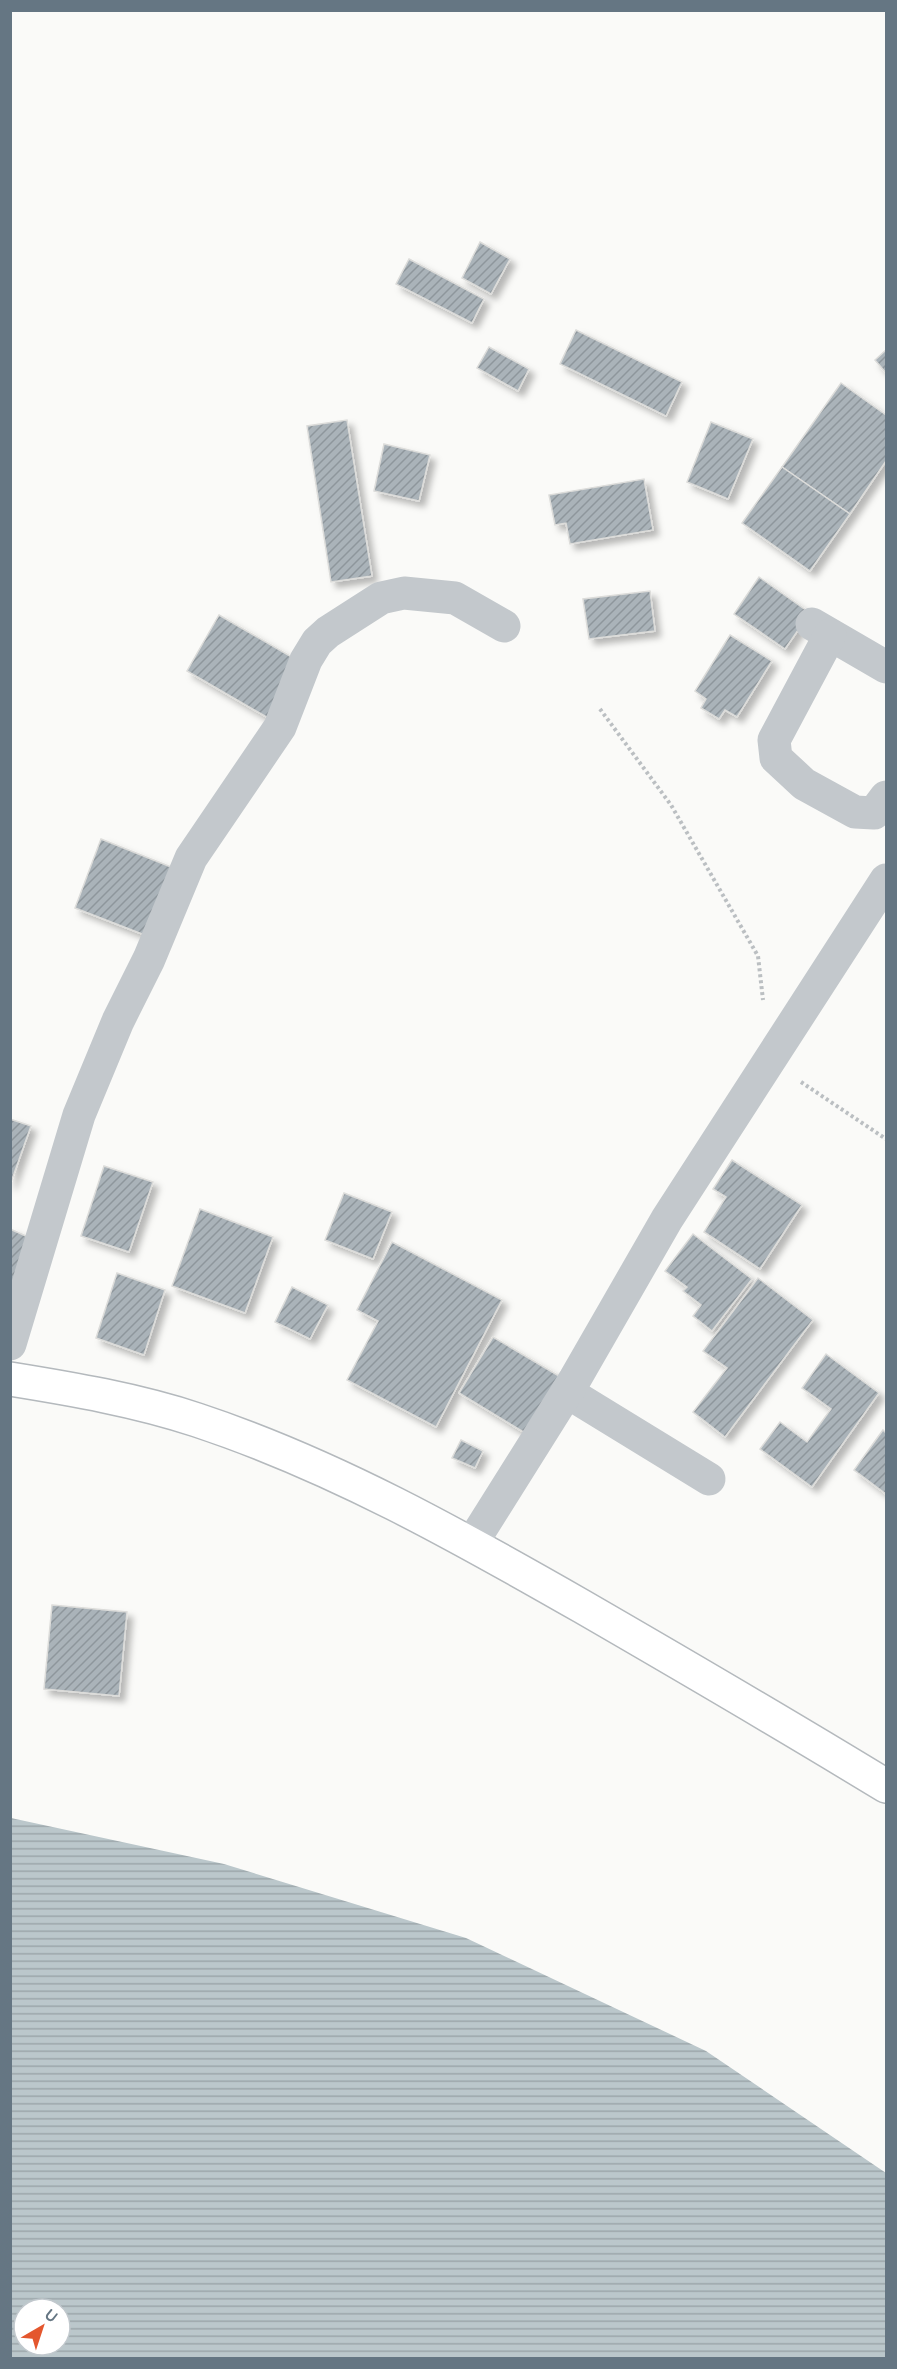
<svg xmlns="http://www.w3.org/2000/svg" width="897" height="2369" viewBox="0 0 897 2369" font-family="Quicksand,sans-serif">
<defs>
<pattern id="water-rules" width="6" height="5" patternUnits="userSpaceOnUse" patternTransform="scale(1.5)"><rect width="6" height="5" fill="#bbc7cb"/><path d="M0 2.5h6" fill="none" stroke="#9ca6aa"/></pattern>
<pattern id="building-hatch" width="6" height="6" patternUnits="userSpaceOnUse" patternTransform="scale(1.5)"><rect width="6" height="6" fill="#aab3b9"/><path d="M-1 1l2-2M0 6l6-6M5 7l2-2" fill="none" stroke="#8e969c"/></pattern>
<filter id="shadow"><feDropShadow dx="5.5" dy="5.5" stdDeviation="3" flood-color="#0004"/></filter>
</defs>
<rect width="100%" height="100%" fill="#fafaf8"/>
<path fill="url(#water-rules)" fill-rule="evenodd" d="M11 1818 224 1864 466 1938 706 2051 886 2173V2358H11ZM24 2309H60V2345H24Z"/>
<g fill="url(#building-hatch)" stroke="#dcdcda" stroke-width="1.5" filter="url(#shadow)">
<path d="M480 242 510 259 491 294 462 278Z"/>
<path d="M409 259 484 299 472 323 396 284Z"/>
<path d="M576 330 682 382 666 416 560 364Z"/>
<path d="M489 347 529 369 518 391 477 368Z"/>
<path d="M886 350V373L875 360Z"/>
<path d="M841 383 886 415V461L850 514 782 467Z"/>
<path d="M347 420 372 576 331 582 307 426Z"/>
<path d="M711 422 753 439 728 499 687 482Z"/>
<path d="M384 444 430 455 419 501 374 491Z"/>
<path d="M782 467 850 514 810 571 742 523Z"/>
<path d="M644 479 653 530 570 544 566 523 555 525 549 495Z"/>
<path d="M759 577 810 613 785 649 734 614Z"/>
<path d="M650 591 655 631 589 639 583 599Z"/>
<path d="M219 615 302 663 270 719 187 671Z"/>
<path d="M730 635 772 661 737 717 725 710 719 719 701 708 706 699 695 691Z"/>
<path d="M101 839 181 871 155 939 75 908Z"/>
<path d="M10 1119 31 1126 10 1185Z"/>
<path d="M732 1160 802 1205 760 1269 704 1232 726 1197 713 1189Z"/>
<path d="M104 1166 153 1182 129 1252 81 1236Z"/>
<path d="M344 1193 392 1212 373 1259 325 1240Z"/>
<path d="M200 1209 273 1237 245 1313 172 1286Z"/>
<path d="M10 1229 35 1240 10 1296Z"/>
<path d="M693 1234 752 1279 712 1331 693 1316 701 1305 683 1291 687 1287 665 1271Z"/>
<path d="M392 1242 502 1300 436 1427 347 1380 378 1321 357 1310Z"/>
<path d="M117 1273 165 1290 144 1355 96 1338Z"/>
<path d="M758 1278 813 1320 725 1437 693 1412 727 1368 703 1351Z"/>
<path d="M292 1287 328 1305 310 1339 275 1322Z"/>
<path d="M493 1337 559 1376 525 1433 459 1393Z"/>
<path d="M826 1354 879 1393 812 1487 760 1449 780 1422 807 1442 831 1409 802 1388Z"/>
<path d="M883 1430 886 1433V1494L854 1470Z"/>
<path d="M461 1440 483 1451 475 1468 452 1458Z"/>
<path d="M52 1605 127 1612 119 1696 44 1689Z"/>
</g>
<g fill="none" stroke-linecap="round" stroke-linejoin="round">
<g stroke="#b4b9bd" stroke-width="36">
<path id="highway" d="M10 1379C72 1389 137 1400 197 1420 333 1465 459 1536 583 1607 685 1666 786 1725 886 1786"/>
</g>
<g stroke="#bbbfc2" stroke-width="4" stroke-dasharray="3 3" stroke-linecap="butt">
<path d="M600 709 671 805 758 956 763 1000"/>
<path d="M801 1082 886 1139"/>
</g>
<g stroke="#c3c8cc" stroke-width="33">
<path d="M812 624 886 667"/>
<path d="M830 635 774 740 776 758 804 784 855 812 874 813 886 797"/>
<path d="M10 1344 79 1115 118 1021 149 959 191 858 280 727 306 660 317 642 328 632 381 598 404 593 455 598 504 626"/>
<path d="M567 1392 709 1479"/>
<path d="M472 1543 575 1379 667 1219 886 880"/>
</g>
<use href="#highway" stroke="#fff" stroke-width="33"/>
</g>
<rect width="897" height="2369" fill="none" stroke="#657683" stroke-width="24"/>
<g transform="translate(42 2327) rotate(39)"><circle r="28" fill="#ffffff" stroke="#c1c8cd" stroke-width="1.5"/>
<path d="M0-4.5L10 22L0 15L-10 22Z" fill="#e4572e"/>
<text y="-9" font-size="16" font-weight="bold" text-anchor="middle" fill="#657683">U</text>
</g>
</svg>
